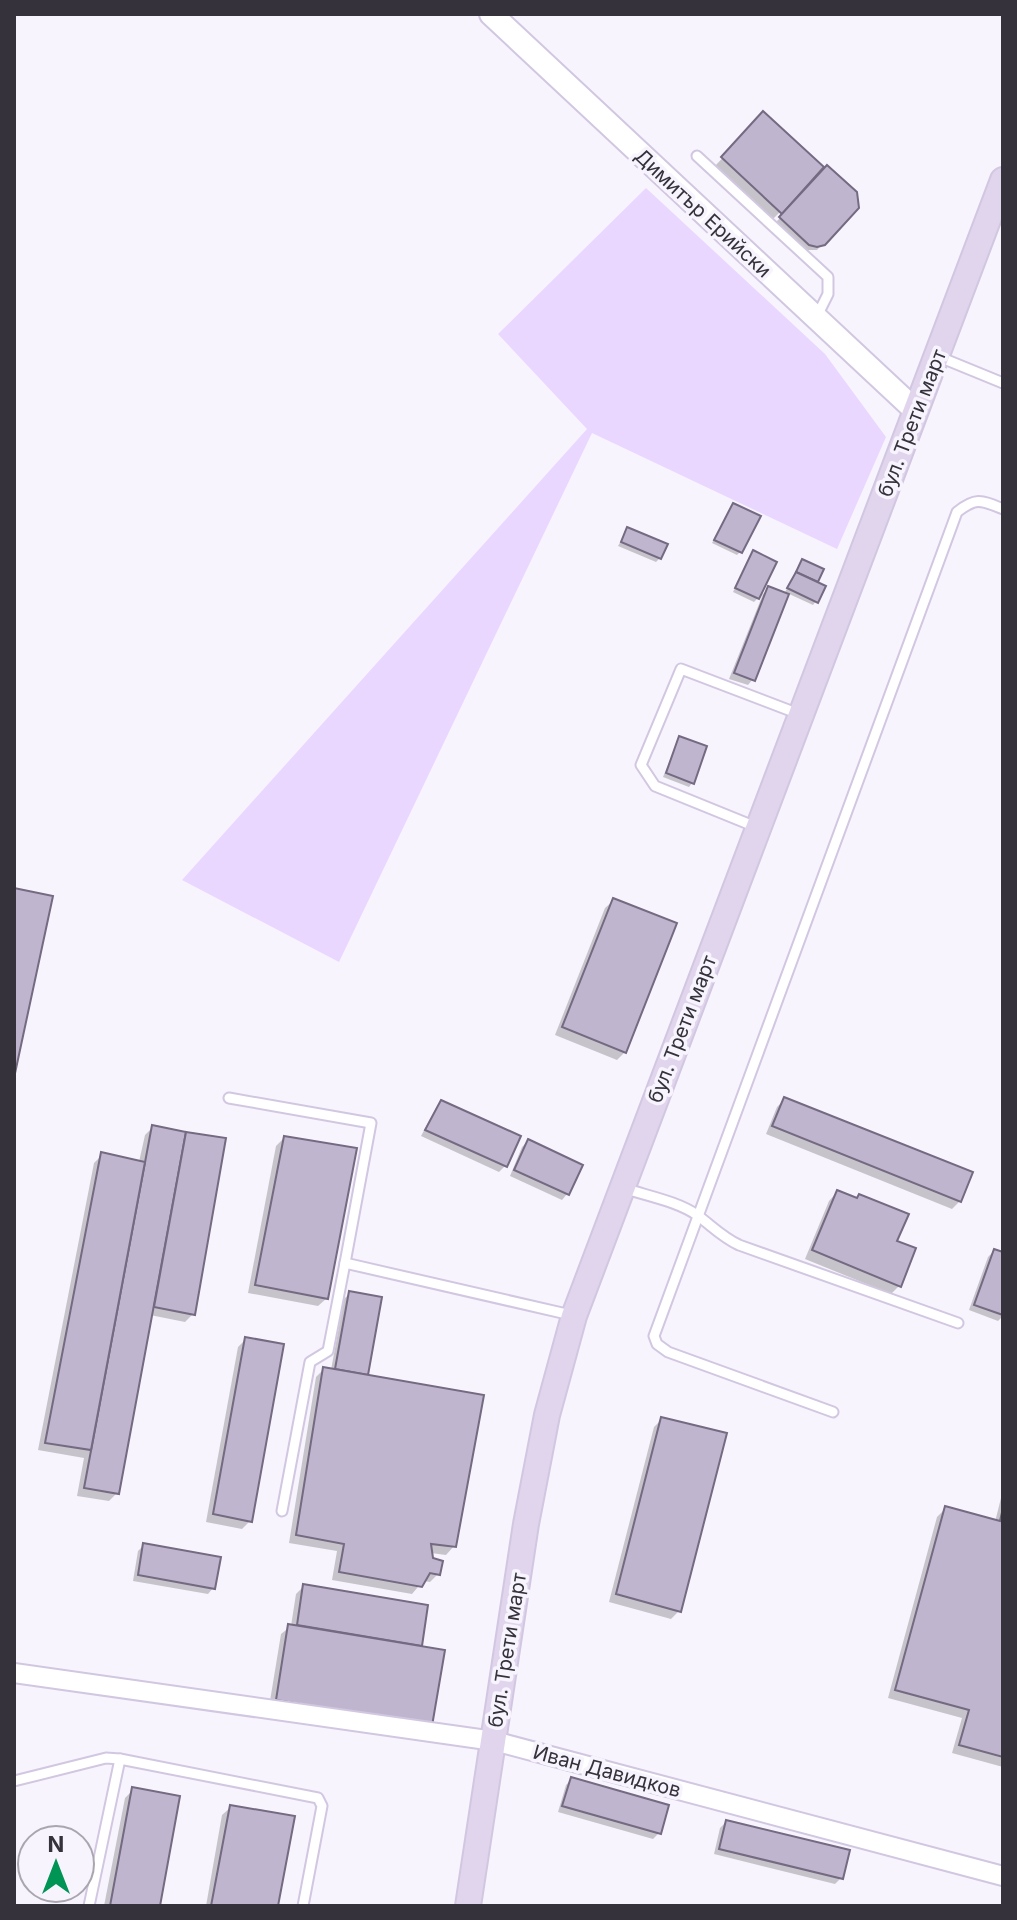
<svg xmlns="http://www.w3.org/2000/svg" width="1017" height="1920" viewBox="0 0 1017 1920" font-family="Inter,sans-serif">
<rect width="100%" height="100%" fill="#f8f4fe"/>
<path fill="#e9d7ff" d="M646 188 825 354 886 437 837 549 592 433 339 962 182 880 587 429 498 334Z"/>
<g fill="#0003">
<path d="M764 114 814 176 857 207 817 250H803L774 224 783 215 780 212 772 220 715 166Z"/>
<path d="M733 506 740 552 737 555 712 543Z"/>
<path d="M628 529 660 558 656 562 618 546Z"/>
<path d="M753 553 758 598 754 602 733 592Z"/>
<path d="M802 561 822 570 816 583V601L813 605 787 593 753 679 748 685 729 679 763 594 769 588 784 594Z"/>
<path d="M679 738 692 783 689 787 663 777Z"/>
<path d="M614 900 625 1052 617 1060 555 1035 605 908Z"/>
<path d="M785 1099 960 1201 952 1209 766 1134 777 1107Z"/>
<path d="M442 1102 518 1137 505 1166 499 1172 421 1136 436 1108Z"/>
<path d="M153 1127 224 1140 193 1314 185 1322 150 1315 117 1493 109 1501 77 1496 84 1458 38 1450 94 1163 102 1155 139 1162 145 1135Z"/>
<path d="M284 1138 327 1298 318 1306 248 1293 276 1146Z"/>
<path d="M528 1141 567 1194 562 1200 510 1176 522 1147Z"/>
<path d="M837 1192 899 1286 891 1294 805 1259 829 1201Z"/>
<path d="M994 1251 1003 1254V1316L998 1321 969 1310 988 1257Z"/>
<path d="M350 1293 366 1377 454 1546 446 1555 431 1553 438 1574 430 1582 423 1581 412 1594 332 1580 337 1551 289 1543 316 1377 324 1369 331 1370 344 1299Z"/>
<path d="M246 1339 250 1521 242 1529 206 1522 238 1347Z"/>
<path d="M662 1419 679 1611 671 1619 609 1602 654 1427Z"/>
<path d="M1003 1490V1767L952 1753 962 1718 888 1698 937 1517 945 1509 995 1522Z"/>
<path d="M144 1545 213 1588 208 1594 133 1581 138 1551Z"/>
<path d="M304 1586 426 1607 420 1647 430 1725 269 1707 281 1634 291 1626 296 1594Z"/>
<path d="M572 1779 667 1806 659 1833 653 1839 558 1812 566 1785Z"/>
<path d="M133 1790 158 1906H104L125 1798Z"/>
<path d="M231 1807 276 1906H206L222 1815Z"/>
<path d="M726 1822 841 1878 835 1884 714 1854 720 1828Z"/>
</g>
<g fill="#c0b5ce" stroke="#746a81" stroke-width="2">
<path d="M763 111 824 167 782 214 721 157Z"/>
<path d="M827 165 857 192 859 208 825 245 817 247 809 245 779 217Z"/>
<path d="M733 503 761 516 742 553 714 540Z"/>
<path d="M627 527 668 544 661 559 621 542Z"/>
<path d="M753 550 777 562 759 599 735 588Z"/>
<path d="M802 559 824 569 818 582 796 572Z"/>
<path d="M796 572 826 586 818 603 787 588Z"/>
<path d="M768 586 789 594 755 681 734 673Z"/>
<path d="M679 736 707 746 694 784 666 773Z"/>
<path d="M14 888 53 896 14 1078Z"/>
<path d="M613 898 677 923 626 1053 562 1027Z"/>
<path d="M784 1097 973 1172 961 1202 772 1126Z"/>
<path d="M441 1100 521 1136 507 1167 425 1130Z"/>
<path d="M152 1125 186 1132 119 1494 84 1488Z"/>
<path d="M186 1132 226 1138 195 1315 154 1307Z"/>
<path d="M284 1136 357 1148 328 1299 255 1285Z"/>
<path d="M528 1139 583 1165 569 1195 514 1170Z"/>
<path d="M101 1152 145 1162 91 1450 45 1443Z"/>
<path d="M837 1190 857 1198 859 1194 909 1214 897 1241 916 1248 901 1287 812 1250Z"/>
<path d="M994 1249 1003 1252V1315L974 1305Z"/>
<path d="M349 1291 382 1297 368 1375 335 1369Z"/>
<path d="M245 1337 284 1344 252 1522 213 1514Z"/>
<path d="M323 1367 484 1395 456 1547 431 1544 433 1558 443 1561 440 1575 430 1573 422 1587 339 1572 344 1544 296 1535Z"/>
<path d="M661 1417 727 1433 681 1612 616 1594Z"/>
<path d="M945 1506 1000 1521 1003 1508V1757L959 1745 969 1710 895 1690Z"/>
<path d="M143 1543 221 1557 215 1589 138 1575Z"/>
<path d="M303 1584 428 1605 422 1646 297 1625Z"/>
<path d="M288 1624 445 1650 432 1726 276 1700Z"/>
<path d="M571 1777 669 1805 661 1834 562 1806Z"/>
<path d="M132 1787 180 1796 160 1906H110Z"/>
<path d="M230 1805 295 1816 278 1906H211Z"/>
<path d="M726 1820 850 1850 843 1879 719 1849Z"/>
</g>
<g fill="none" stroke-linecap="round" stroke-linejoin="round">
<g stroke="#d2c7e1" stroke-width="13">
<g id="service">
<path d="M697 156 828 277V294L816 318"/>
<path d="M937 356 1003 383"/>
<path d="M756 827 655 786 641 765 681 669 799 714"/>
<path d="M229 1098 371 1123 345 1263 571 1315"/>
<path d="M624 1188C647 1196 677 1201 697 1215 712 1226 722 1237 739 1245L958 1323"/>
<path d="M833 1412 668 1352 657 1344 654 1336 957 512C976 497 981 500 1003 509"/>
<path d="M282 1511 310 1362 328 1351 345 1263"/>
<path d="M14 1781 106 1758 120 1759"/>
<path d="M89 1906 120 1759 318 1798 322 1806 303 1906"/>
</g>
</g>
<g stroke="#d2c7e1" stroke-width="22">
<path id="minor" d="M14 1673 494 1741 1003 1876"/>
</g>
<g stroke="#d2c7e1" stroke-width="26">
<path id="tertiary" d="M491 14 916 411"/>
</g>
<g stroke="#d2c7e1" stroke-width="28">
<path id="secondary" d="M468 1906 526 1524 547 1415 574 1316 1003 180"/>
</g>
<use href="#service" stroke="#fff" stroke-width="9"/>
<use href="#minor" stroke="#fff" stroke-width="18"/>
<use href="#tertiary" stroke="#fff" stroke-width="22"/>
<use href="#secondary" stroke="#e0d5ec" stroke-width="24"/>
</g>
<g text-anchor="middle" stroke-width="7" stroke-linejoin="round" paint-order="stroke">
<g font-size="20" fill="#36323c" stroke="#f8f4fe">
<text transform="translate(703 213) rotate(43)" y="7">Димитър Ерийски</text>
<text transform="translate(912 423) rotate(-69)" y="7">бул. Трети март</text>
<text transform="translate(682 1029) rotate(-69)" y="7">бул. Трети март</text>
<text transform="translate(507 1650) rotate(-81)" y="7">бул. Трети март</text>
<text transform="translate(607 1771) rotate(15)" y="7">Иван Давидков</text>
</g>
</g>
<rect width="1017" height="1920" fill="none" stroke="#36323c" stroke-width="32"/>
<g transform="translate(56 1864)"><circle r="38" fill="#f8f4fe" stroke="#aaa6b0" stroke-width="2"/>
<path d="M0-6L14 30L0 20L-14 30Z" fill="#009455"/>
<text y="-12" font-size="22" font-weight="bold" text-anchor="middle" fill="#36323c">N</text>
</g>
</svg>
